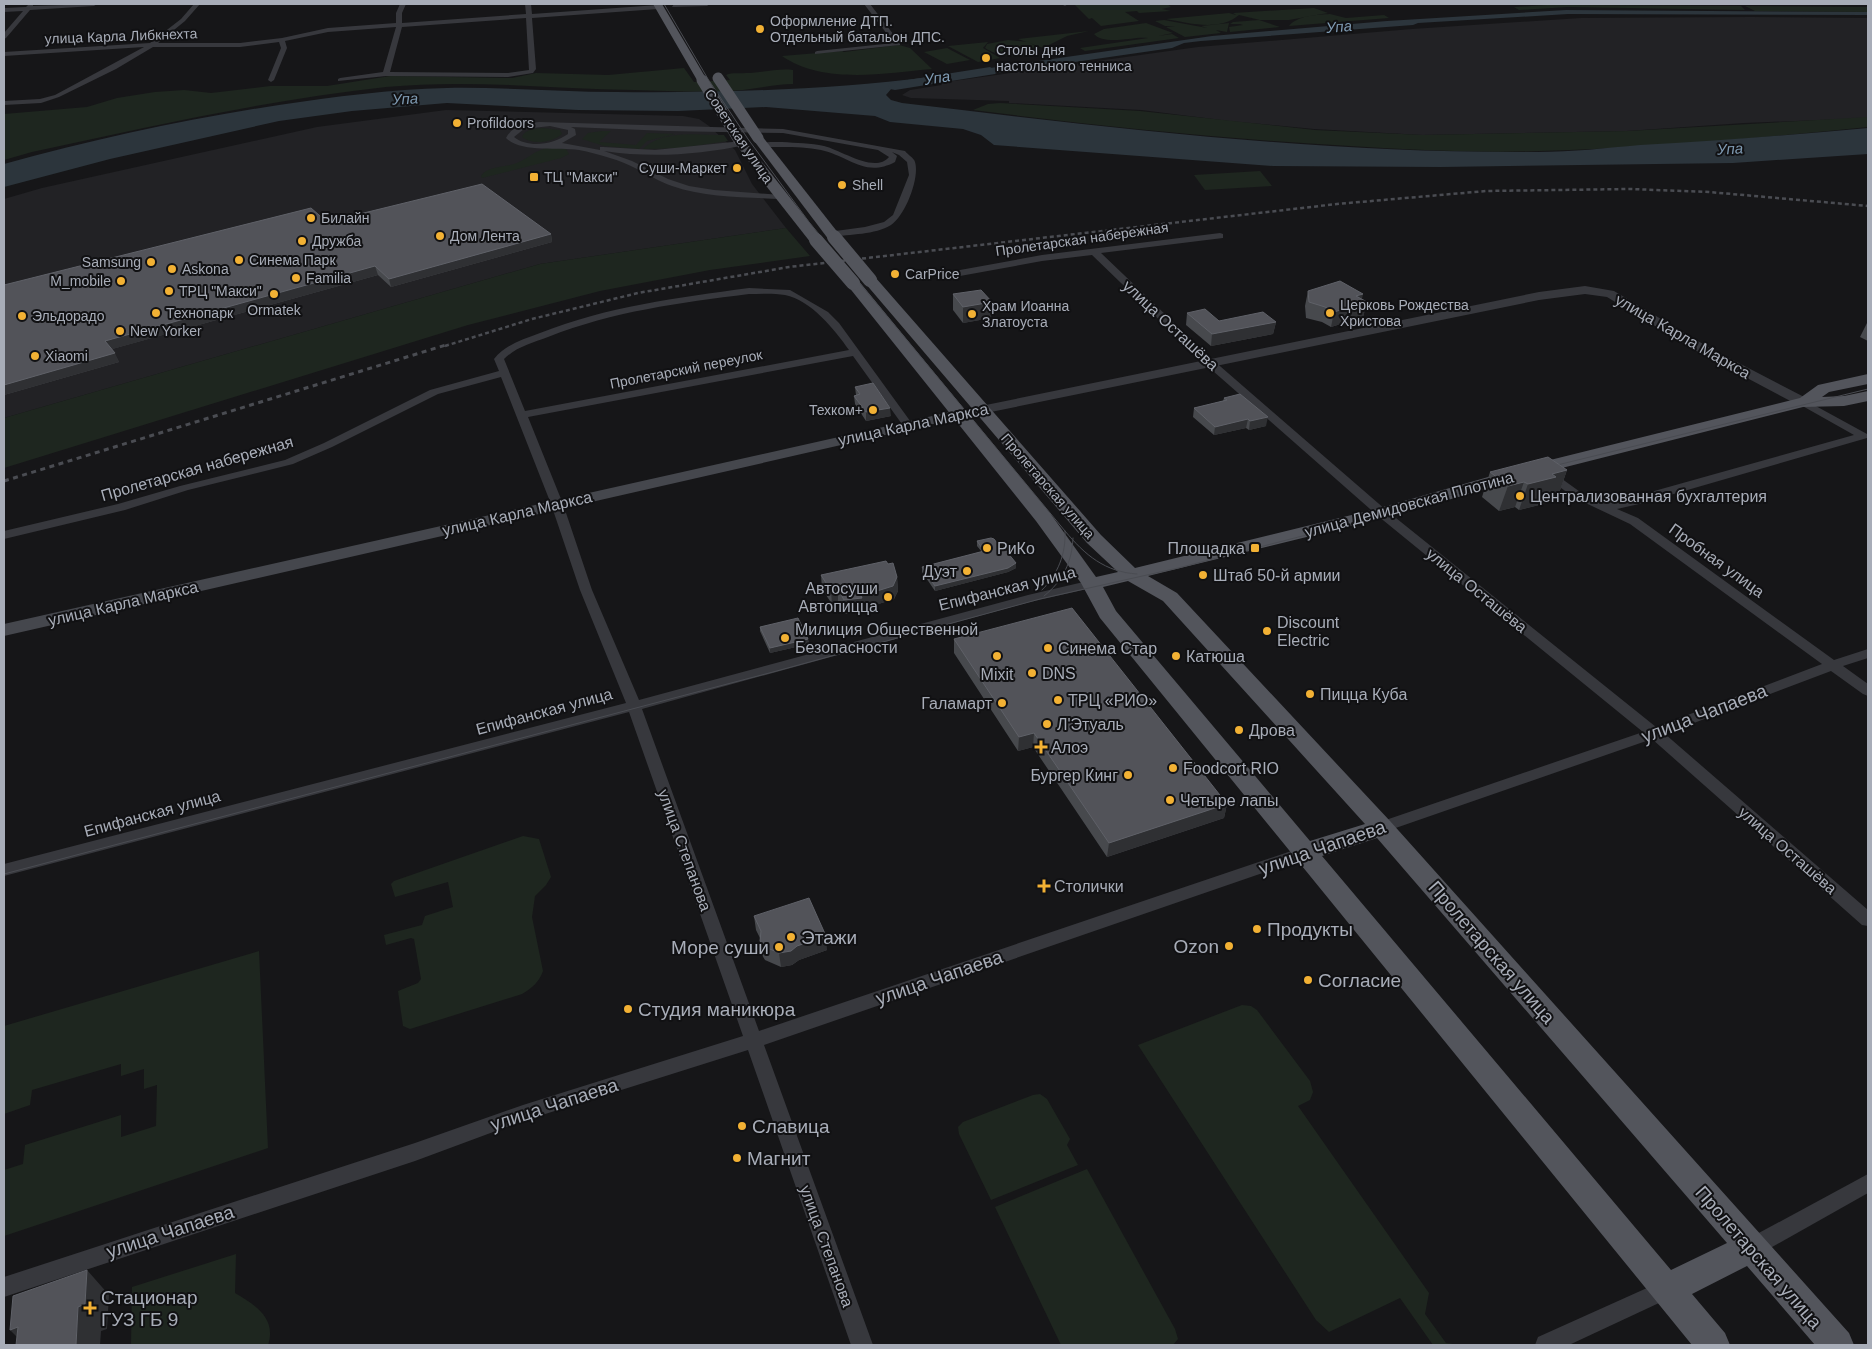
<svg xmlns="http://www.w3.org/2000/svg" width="1872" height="1349" viewBox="0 0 1872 1349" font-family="Arial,sans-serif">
<rect width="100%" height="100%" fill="#161618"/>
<g fill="#222225">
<path d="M1751 17 1868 18V118L1744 123 1627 131 1422 135 1314 129 1229 121 1141 110 1009 103V101L911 98 902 95 910 90 942 85 939 83 1198 47 1412 29 1581 18Z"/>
<path d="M446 110 683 116 699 119 709 126 735 150 752 184 786 228 540 264 4 418V199L42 188 317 127Z"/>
</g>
<g fill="#1e261f">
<path d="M1071 4H1167L1171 7 1162 9 1171 11 1139 13 1137 11 1125 12 1139 21 1101 26 1092 18 1089 19 1074 4Z"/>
<path d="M1547 5 1741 6 1745 10 1568 7 1519 10 1514 7Z"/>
<path d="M1745 6 1868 7V12L1755 11Z"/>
<path d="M1314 8 1328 13 1289 20H1260L1239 15C1219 32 1189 23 1166 19L1229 13 1236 15 1233 13Z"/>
<path d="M1330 14 1354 20 1346 18 1384 15 1389 18 1289 26C1298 15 1317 15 1330 14Z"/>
<path d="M1164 20 1207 28 1201 26 1229 23 1227 32 1216 30 1221 33 1185 37 1166 27 1175 26H1165L1155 21Z"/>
<path d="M1259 20 1280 27 1230 32 1229 27 1243 25 1240 24H1230L1233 22Z"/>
<path d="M1146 23 1173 33 1158 36 1172 34 1179 38 1085 51 1080 48 1148 38C1135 36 1104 46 1094 34L1104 29Z"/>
<path d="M1089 31 1067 36 1043 48 1018 39Z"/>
<path d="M1008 40 1029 42 1040 49C1029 61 998 57 985 48L987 44Z"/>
<path d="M988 42 983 48 1000 58 978 62 948 46Z"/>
<path d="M899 45 910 48 932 69C885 73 824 85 782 56L842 51 844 52Z"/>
<path d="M947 48 970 60 947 64 924 52Z"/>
<path d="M684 68 694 82 730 80 726 75C733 72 739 74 746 73 762 73 777 68 793 70V84C778 84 761 88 743 90 707 93 670 91 634 90 552 89 469 79 386 87 266 100 149 127 32 152L4 160V114L87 107 117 98 155 92 184 90 211 93 270 86H327L390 76 512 78 536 73 608 75Z"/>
<path d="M1000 103 1140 111 1315 130 1423 135 1628 131 1868 117V127C1759 138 1649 148 1540 151 1477 153 1413 150 1350 146 1224 139 1098 126 973 110L988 104Z"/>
<path d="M543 128 560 130 562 134C552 143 532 145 522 137 525 129 535 129 543 128Z"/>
<path d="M602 131H611L599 142 636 145 647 133 675 134 647 141 639 149 604 146 582 139 588 133Z"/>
<path d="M724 135 728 141 680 148 643 149C663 129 699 135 724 135Z"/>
<path d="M547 148 566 149 569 154 561 158 482 178 481 176C486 167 504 167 514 164 527 160 533 151 547 148Z"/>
<path d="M1260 171 1272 186 1205 190 1194 175Z"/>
<path d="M786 228 810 256 710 270 600 291 468 325 4 468V418L540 264Z"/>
<path d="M523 836 539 839 551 877 546 885 535 896 532 917 543 971C539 982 532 988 522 994L410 1029 403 1026 398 991 418 983 421 979 414 939 411 938 386 945 384 935 422 925 425 916 453 907 448 882 395 897 391 884 394 881Z"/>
<path d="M259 951 268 1148 4 1236V1170L23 1164 25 1145 121 1115V1137L156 1126 157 1085 144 1089V1069L121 1076V1064L32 1090 30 1105 4 1114V1026Z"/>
<path d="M1242 1005 1251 1006 1257 1010 1310 1081 1313 1092 1310 1100 1298 1106 1429 1293 1425 1314 1446 1343 1460 1345H1433L1400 1298 1329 1332 1316 1320 1138 1045Z"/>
<path d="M1040 1094 1047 1099 1070 1139 1067 1145 1078 1165 991 1200 959 1134 958 1127 963 1122 1033 1095Z"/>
<path d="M1087 1169 1175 1329 1178 1339 1173 1345H1061L995 1207Z"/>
<path d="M236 1254 235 1293C255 1305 277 1318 268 1345H131L132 1287Z"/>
</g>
<g fill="#2c353c">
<path d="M1566 10 1868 12V15L1568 14 1418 23 1413 25 1201 41 1184 43 1172 48 956 79 949 74 1212 36 1387 21Z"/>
<path d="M930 77 935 81 892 88 886 95 891 100 902 103C1113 128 1325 154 1538 152 1572 152 1606 148 1640 145 1716 141 1792 135 1868 128V154L1733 163 1441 167 1273 166 994 145 981 135 963 129 890 122 875 116 766 107 678 111 578 110 447 103 352 111 279 121 110 159 4 187V164C95 139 186 119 279 105 335 97 390 89 447 88 503 87 560 92 616 92 720 93 826 90 930 77Z"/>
</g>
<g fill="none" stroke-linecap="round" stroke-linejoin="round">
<path fill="#2c353c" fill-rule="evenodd" d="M990 67 997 71 995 74 895 90 890 89 888 86 890 83 895 82Z"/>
<g fill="#37383d" fill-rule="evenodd">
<path d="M29 4H33V6L97 4 94 6 30 10 6 38 4 39V33L23 11 4 12V8L26 7Z"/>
<path d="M194 4H200L185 21 158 43H240L282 38 328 28 396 23V13L400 4H406L402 13V23L526 14 525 4H531L532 14 658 5 661 7 658 9 532 18 536 69 533 73 508 77 386 76 338 81V79L340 78 383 72 396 27 328 32 285 41 287 48 274 80 271 82 268 80 281 48 279 42 240 47H153L116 69 59 97 41 103 4 105V101L40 99 55 95 144 47 4 56V52L150 43 181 19ZM526 18 529 70 508 73 390 72 402 27Z"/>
<path d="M674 4H710L707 6 672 7Z"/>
<path d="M864 4H870L900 43V45L815 54V52L817 51 894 43Z"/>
<path d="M1061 4H1068L1065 6Z"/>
<path d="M539 122 783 129 905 151C908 155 914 158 915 162 920 178 905 216 891 225 875 235 850 234 831 237L828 236V232L865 227 884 222 893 215 909 175 907 162 899 155 892 152 897 156 895 162C865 178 849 156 821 150 802 146 782 147 763 147L759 145C765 141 774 142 782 142 796 143 811 143 824 146 841 150 875 174 889 157L878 150 783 133 667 131 571 127 575 129 576 135 562 143 600 150V147H603L655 150 742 141 746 143 745 145C699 155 650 158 604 151L632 161 668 179 689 186 714 190 781 195 785 197 781 199C744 197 707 198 672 186 659 182 649 174 637 169 620 160 599 154 579 150 558 147 521 153 506 138 513 125 526 123 539 122ZM550 126 568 130V134C554 144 529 149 514 137L524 129Z"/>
<path d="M1220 233 1223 234V238L1101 253 1213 360 1386 510 1656 727 1822 664 1630 524 1575 498 1543 475 1541 473 1543 471H1551L1583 494 1602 502 1606 500 1615 502 1854 435 1799 404 1798 402 1803 399 1867 434V438L1639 504 1617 509 1638 518 1834 660 1868 649V658L1843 666 1868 684V696L1863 694 1831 671 1665 734 1868 910V926L1862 925 1652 739 1387 831 1382 833 1377 831 1374 827 1377 823 1643 732 1378 516 1205 364 1092 255 1042 261 949 278 944 275 949 272 1042 255Z"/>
<path d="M749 288 790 290 828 312 839 323 913 425 908 428 904 427 853 356 528 417 563 504 592 590 639 700 1028 595 1092 580 1098 584 1096 587 1030 602 642 709 759 1031 1300 848 1306 846 1312 848 1314 852 1312 856 764 1045 873 1345H851L748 1050 523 1121 415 1161 4 1297V1277L415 1143 523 1105 743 1036 629 712 4 876V864L626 703 580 590 551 504 501 377 438 394 332 447 293 464 188 490 125 510 4 539V531L118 504 180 486 285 460 324 443 430 390 499 371 494 359C506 344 522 340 540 333 609 306 676 298 749 288ZM749 294C760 294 773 293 785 295 811 300 835 330 849 350L525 411 504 359C516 347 532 343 548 337 614 311 679 303 749 294Z"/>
<path d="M1868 1174V1193L1758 1255 1751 1258 1744 1255 1741 1248 1744 1241Z"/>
<path d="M1667 1279 1674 1282 1677 1289 1674 1296 1569 1345H1535L1538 1337Z"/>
</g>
<path fill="#37383d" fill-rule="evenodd" d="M1585 286 1614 291 1708 347 1808 399 1810 402 1808 405H1798L1700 353 1607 297 1585 294 1539 300 981 414 974 410 981 406 1539 292Z"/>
<path fill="#45474d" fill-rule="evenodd" d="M959 410 964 411 966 414 964 417 4 636V624Z"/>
<g fill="#53555c" fill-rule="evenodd">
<path d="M653 4H662L707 80 706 82H698L697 80Z"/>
<path d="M758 135 762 136 839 234 841 237 839 240H829L752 138Z"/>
<path d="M739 137 743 138 821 237 823 240 821 243H811L767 187 733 140Z"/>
<path d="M870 276 875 277 1101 535 1135 568 1376 509 1534 464 1800 398 1818 385 1868 374V384L1829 392 1822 397 1844 396 1868 391V401L1844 406 1803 407 1546 472 1388 517 1148 576 1177 593 1390 821 1849 1333 1854 1345H1815L1747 1266 1692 1294 1725 1333 1730 1345H1692L1100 618 1081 583 1036 521 848 286 846 283 848 280H858L1050 513 1096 577 1118 572 1087 543 865 283 863 280 865 277ZM1128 581 1163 601 1365 824 1310 841 1116 611 1103 587ZM1377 838 1727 1243 1671 1270 1322 856Z"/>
</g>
<g stroke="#4a4c52" stroke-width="1">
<path d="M664 4 708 79 748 139 809 222 1065 531C1085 555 1105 572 1137 574"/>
<path d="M1545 468 1868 389"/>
<path d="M1042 590C1058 574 1066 554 1065 531"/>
<path d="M1044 596C1063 581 1072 562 1073 538"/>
<path d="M4 874 773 672 1040 599 1178 568 1384 515 1497 482"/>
</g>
<path stroke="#4a4c52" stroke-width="2.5" stroke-dasharray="4 3" stroke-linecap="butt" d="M445 346 532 319 638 293 789 267 1337 204 1486 191 1630 189 1709 192 1868 206"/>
<path stroke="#4a4c52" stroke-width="3" stroke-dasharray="5 4.5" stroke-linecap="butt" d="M4 481 449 344"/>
<g stroke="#53555c" stroke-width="11">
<path d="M718 78 758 138"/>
<path d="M702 80 739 140"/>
</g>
<g stroke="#53555c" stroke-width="14">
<path d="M834 237 870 280"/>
<path d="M816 240 853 283"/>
</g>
</g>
<g fill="#47494d">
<path d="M551 234 552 242 391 287 378 275 112 349 119 362 4 395V285Z"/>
<path d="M1308 291 1362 299 1367 302 1363 317 1331 327 1322 322 1306 318 1305 306Z"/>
<path d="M953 294 992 302 991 318 963 323 953 310Z"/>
<path d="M1187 313 1219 321 1276 322 1273 334 1211 346 1186 325Z"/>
<path d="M1868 321V341L1860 337Z"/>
<path d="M855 387 891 416 866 421 855 404 854 396 856 395Z"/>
<path d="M1224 398 1266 426 1249 430 1246 428 1214 435 1193 417 1194 408 1223 401Z"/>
<path d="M1567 470 1558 496 1549 498 1547 503 1519 510 1515 507 1499 511 1482 497 1490 472Z"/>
<path d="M977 541 1016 568 1008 572 935 591 922 572V567L982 552 977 546Z"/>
<path d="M821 575 897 577 898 591 894 599 863 609V612L844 614 838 602 832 604 822 589Z"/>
<path d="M760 627 808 639 809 644 770 653 760 631Z"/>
<path d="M954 639 1227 804 1224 818 1107 857 1033 747 1018 751 954 653Z"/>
<path d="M754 916 827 950 799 960 792 965 781 967 765 960 762 955 761 940 756 930Z"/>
</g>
<g fill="#2f3033">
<path d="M551 234 552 242 391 287 389 279Z"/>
<path d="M375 266 378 275 109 350 105 341Z"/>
<path d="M1363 294 1361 304 1367 302 1363 317 1331 327 1334 312 1356 296Z"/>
<path d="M992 302 991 318 963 323V307Z"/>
<path d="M1276 322 1273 334 1211 346 1212 334Z"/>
<path d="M115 353 119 362 4 395V385Z"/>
<path d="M890 408 891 416 866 421V412Z"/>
<path d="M1268 417 1266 426 1249 430 1250 421Z"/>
<path d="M1248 419 1246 428 1214 435 1215 427Z"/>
<path d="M1567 470 1558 496 1549 498 1547 503 1519 510 1528 484 1552 474Z"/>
<path d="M1524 482 1515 507 1499 511 1508 486Z"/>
<path d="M1016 563V568L1008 572 935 591V586Z"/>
<path d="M897 577 898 591 894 599 863 609V612L844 614V600L861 596Z"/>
<path d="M838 589V602L832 604 831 591Z"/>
<path d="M808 639 809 644 770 653V648Z"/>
<path d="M1034 733 1033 747 1018 751 1019 737Z"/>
<path d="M1227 804 1224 818 1107 857 1109 843Z"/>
<path d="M826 936 827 950 799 960 792 965 781 967 779 953 797 946Z"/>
<path d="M87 1270 109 1295 107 1329 101 1331 100 1345H76L78 1307Z"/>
<path d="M18 1327 25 1345 10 1330Z"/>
</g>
<g fill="#525359" stroke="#5f6168">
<path d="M482 184 551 234 389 279 375 266 105 341 115 353 4 385V285L311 208 327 222Z"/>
<path d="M1340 281 1363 294 1356 296 1367 302 1334 312 1325 307 1309 302 1308 291Z"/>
<path d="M981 290 992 302 963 307 953 294Z"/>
<path d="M1205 309 1219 321 1263 312 1276 322 1212 334 1187 313Z"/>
<path d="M873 383 890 408 866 412 854 396 860 394 855 387Z"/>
<path d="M1240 394 1268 417 1250 421 1248 419 1215 427 1194 408 1227 400 1224 398Z"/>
<path d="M1548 457 1567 470 1552 474 1556 477 1528 484 1524 482 1508 486 1490 472Z"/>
<path d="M991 538 994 539 1000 547H1003L1016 563 1008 568 935 586 922 567 984 551 977 541Z"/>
<path d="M886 561 888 564 893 563 897 577 893 586 861 596 862 598 844 600 838 589 831 591 821 575Z"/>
<path d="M1072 608 1227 804 1109 843 1034 733 1019 737 954 639Z"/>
<path d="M798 618 808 639 770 648 760 627Z"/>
<path d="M809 898 826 936 797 946 791 951 779 953 763 946 760 941 761 931 754 916Z"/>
<path d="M87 1270 85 1304 78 1307 76 1345H16L18 1327 10 1330 13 1296Z"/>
</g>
<g fill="#f2b134" stroke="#111113" stroke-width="2">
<circle cx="760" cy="29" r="5"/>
<circle cx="986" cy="58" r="5"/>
<circle cx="457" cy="123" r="5"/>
<circle cx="737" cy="168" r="5"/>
<rect x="529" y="172" width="10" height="10" rx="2.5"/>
<circle cx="842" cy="185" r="5"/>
<circle cx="311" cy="218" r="5"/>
<circle cx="440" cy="236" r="5"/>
<circle cx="302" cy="241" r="5"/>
<circle cx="239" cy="260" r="5"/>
<circle cx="151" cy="262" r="5"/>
<circle cx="172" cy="269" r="5"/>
<circle cx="895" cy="274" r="5"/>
<circle cx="296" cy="278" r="5"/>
<circle cx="121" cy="281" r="5"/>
<circle cx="169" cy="291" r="5"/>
<circle cx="274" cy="294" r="5"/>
<circle cx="156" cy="313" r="5"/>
<circle cx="1330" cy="313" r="5"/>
<circle cx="972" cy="314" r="5"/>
<circle cx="22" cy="316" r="5"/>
<circle cx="120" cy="331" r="5"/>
<circle cx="35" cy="356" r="5"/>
<circle cx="873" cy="410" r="5"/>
<circle cx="1520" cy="496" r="5"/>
<circle cx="987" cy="548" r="5"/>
<rect x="1250" y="543" width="10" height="10" rx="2.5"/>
<circle cx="967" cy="571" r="5"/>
<circle cx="1203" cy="575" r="5"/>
<circle cx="888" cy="597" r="5"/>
<circle cx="1267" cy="631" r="5"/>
<circle cx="785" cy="638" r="5"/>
<circle cx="1048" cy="648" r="5"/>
<circle cx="997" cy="656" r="5"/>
<circle cx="1176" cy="656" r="5"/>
<circle cx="1032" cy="673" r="5"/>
<circle cx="1310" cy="694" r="5"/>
<circle cx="1058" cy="700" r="5"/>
<circle cx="1002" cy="703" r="5"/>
<circle cx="1047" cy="724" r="5"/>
<circle cx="1239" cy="730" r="5"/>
<path d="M1038.5 739.5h5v5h5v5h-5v5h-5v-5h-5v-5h5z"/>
<circle cx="1173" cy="768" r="5"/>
<circle cx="1128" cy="775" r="5"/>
<circle cx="1170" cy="800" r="5"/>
<path d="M1041.5 878.5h5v5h5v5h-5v5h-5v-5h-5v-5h5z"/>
<circle cx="1257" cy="929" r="5"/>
<circle cx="791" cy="937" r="5"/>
<circle cx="1229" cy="946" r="5"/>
<circle cx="779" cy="947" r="5"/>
<circle cx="1308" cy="980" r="5"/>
<circle cx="628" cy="1009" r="5"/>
<circle cx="742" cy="1126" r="5"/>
<circle cx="737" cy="1158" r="5"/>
<path d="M87.5 1300.5h5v5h5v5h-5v5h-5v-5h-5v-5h5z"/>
</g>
<g text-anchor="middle" stroke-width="4" stroke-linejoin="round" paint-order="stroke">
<g font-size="14" fill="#a8adb8" stroke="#111113" text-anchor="start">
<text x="770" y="26">Оформление ДТП.<tspan x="770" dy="16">Отдельный батальон ДПС.</tspan></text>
<text x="996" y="55">Cтолы дня<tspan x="996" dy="16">настольного тенниса</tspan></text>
<text x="467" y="128">Profildoors</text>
<text x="727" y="173" text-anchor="end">Суши-Маркет</text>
<text x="544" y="182">ТЦ "Макси"</text>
<text x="852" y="190">Shell</text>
<text x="321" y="223">Билайн</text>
<text x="450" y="241">Дом Лента</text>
<text x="312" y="246">Дружба</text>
<text x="249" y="265">Синема Парк</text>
<text x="141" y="267" text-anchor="end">Samsung</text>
<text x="182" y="274">Askona</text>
<text x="905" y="279">CarPrice</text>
<text x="306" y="283">Familia</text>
<text x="111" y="286" text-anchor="end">M_mobile</text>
<text x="179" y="296">ТРЦ "Макси"</text>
<text x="1340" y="310">Церковь Рождества<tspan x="1340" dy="16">Христова</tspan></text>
<text x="982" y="311">Храм Иоанна<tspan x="982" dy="16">Златоуста</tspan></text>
<text x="274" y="315" text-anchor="middle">Ormatek</text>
<text x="166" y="318">Технопарк</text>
<text x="32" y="321">Эльдорадо</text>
<text x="130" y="336">New Yorker</text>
<text x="45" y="361">Xiaomi</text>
<text x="863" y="415" text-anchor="end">Техком+</text>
</g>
<g font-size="14" fill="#a8adb8" stroke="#111113">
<text transform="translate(121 36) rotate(-2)" y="5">улица Карла Либкнехта</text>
<text transform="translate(739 136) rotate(56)" y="5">Советская улица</text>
<text transform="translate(1082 239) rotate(-8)" y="5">Пролетарская набережная</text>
<text transform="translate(686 369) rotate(-11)" y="5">Пролетарский переулок</text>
<text transform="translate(1048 486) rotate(49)" y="5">Пролетарская улица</text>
</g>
<g font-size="15" font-style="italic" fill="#7f9bb3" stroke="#111113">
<text transform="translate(1339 27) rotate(-5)" y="5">Упа</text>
<text transform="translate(937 78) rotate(-9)" y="5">Упа</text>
<text transform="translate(405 99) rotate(-3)" y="5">Упа</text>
<text transform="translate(1730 149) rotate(-3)" y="5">Упа</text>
</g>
<g font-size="16" fill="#a8adb8" stroke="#111113">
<text transform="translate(1171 325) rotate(43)" y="6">улица Осташёва</text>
<text transform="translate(1683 336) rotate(30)" y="6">улица Карла Маркса</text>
<text transform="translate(913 424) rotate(-12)" y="6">улица Карла Маркса</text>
<text transform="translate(197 468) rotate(-16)" y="6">Пролетарская набережная</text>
<text transform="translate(1409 504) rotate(-15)" y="6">улица Демидовская Плотина</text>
<text transform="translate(517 513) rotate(-13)" y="6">улица Карла Маркса</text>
<text transform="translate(1717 560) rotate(36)" y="6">Пробная улица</text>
<text transform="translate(1007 588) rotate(-14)" y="6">Епифанская улица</text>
<text transform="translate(1477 590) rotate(39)" y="6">улица Осташёва</text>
<text transform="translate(123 603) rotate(-13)" y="6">улица Карла Маркса</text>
<text transform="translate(544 711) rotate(-15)" y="6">Епифанская улица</text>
<text transform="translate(152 813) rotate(-15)" y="6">Епифанская улица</text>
<text transform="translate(685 850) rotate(70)" y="6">улица Степанова</text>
<text transform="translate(1788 850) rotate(41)" y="6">улица Осташёва</text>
<text transform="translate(827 1246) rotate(70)" y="6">улица Степанова</text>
</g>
<g font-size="16" fill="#a8adb8" stroke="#111113" text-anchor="start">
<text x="1530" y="502">Централизованная бухгалтерия</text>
<text x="997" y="554">РиКо</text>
<text x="1245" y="554" text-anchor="end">Площадка</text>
<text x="957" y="577" text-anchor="end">Дуэт</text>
<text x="1213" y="581">Штаб 50-й армии</text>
<text x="878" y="594" text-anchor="end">Автосуши<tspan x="878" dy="18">Автопицца</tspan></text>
<text x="1277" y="628">Discount<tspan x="1277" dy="18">Electric</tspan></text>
<text x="795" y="635">Милиция Общественной<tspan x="795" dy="18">Безопасности</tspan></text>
<text x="1058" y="654">Синема Стар</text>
<text x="1186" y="662">Катюша</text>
<text x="1042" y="679">DNS</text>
<text x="997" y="680" text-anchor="middle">Mixit</text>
<text x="1320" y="700">Пицца Куба</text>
<text x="1068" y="706">ТРЦ «РИО»</text>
<text x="992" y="709" text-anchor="end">Галамарт</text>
<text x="1057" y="730">Л'Этуаль</text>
<text x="1249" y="736">Дрова</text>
<text x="1051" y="753">Алоэ</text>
<text x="1183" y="774">Foodcort RIO</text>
<text x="1118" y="781" text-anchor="end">Бургер Кинг</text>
<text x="1180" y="806">Четыре лапы</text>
<text x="1054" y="892">Столички</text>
</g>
<g font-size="19" fill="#a8adb8" stroke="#111113">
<text transform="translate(1704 713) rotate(-21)" y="7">улица Чапаева</text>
<text transform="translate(1322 847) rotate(-19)" y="7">улица Чапаева</text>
<text transform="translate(1492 952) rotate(49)" y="7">Пролетарская улица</text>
<text transform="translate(939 977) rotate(-19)" y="7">улица Чапаева</text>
<text transform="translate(554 1104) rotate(-18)" y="7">улица Чапаева</text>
<text transform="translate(170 1231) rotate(-18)" y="7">улица Чапаева</text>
<text transform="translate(1759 1257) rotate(49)" y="7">Пролетарская улица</text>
</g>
<g font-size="19" fill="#a8adb8" stroke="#111113" text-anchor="start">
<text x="1267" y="936">Продукты</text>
<text x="801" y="944">Этажи</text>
<text x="1219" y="953" text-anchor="end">Ozon</text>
<text x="769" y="954" text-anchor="end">Море суши</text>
<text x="1318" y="987">Согласие</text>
<text x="638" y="1016">Студия маникюра</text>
<text x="752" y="1133">Славица</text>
<text x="747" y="1165">Магнит</text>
<text x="101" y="1304">Стационар<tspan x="101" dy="22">ГУЗ ГБ 9</tspan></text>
</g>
</g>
<rect width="1872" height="1349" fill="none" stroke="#a8adb8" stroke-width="10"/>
</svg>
